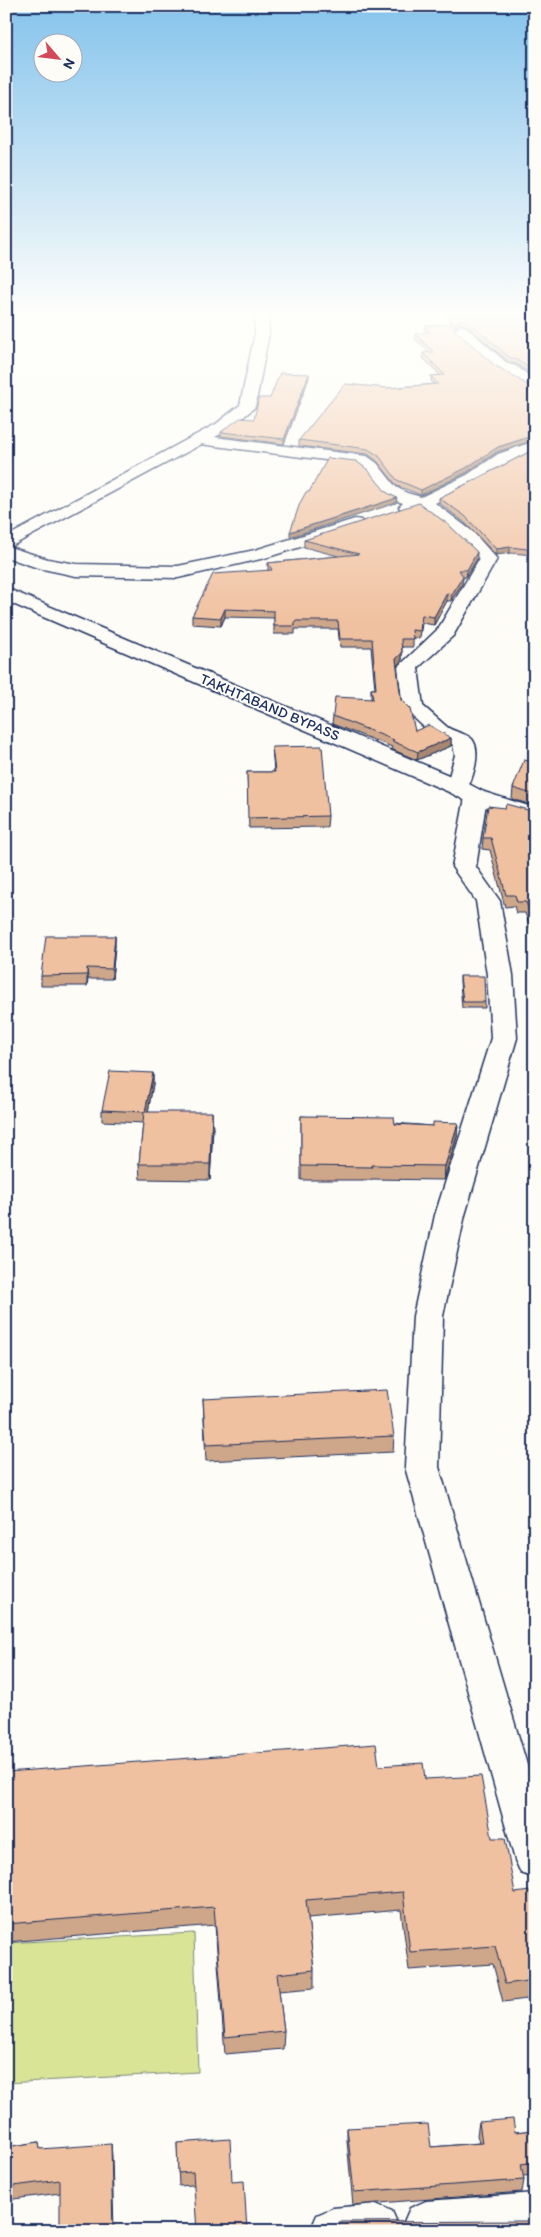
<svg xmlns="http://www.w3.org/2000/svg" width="541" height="2237" viewBox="0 0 541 2237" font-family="Itim,sans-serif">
<rect width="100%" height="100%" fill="#fdfcf7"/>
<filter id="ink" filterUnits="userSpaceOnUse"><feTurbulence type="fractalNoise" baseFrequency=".02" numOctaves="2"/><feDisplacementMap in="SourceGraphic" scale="10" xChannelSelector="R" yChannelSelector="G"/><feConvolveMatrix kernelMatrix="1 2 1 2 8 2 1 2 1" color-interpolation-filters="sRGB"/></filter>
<g filter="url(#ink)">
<path fill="#d9e497" stroke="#7a8a7a" d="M194 1933 198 2072 6 2083V1943Z"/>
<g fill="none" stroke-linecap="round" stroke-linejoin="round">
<g stroke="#1b2f5e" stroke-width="3">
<g id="street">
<path d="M461 326 466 327 508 364 516 366 535 380V392C525 389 518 380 509 375 504 371 499 371 494 367L456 333 454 330Z"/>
<path d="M198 435 367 456 377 463 396 487 407 493 421 497 467 475 498 454 535 441V452L510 462 479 483 435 503 472 531 497 559 453 636 418 668 423 706C431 713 439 720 447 727 454 732 466 733 472 739 482 751 473 780 465 792L457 794 449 792 446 787 455 755 453 745 434 736 403 708 398 667 438 629 479 559 450 531 423 510 420 509 408 512 402 511 399 507 403 503C377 496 377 474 357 464L192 443 190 440 192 437Z"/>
<path d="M355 519 361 520 364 524 361 528 265 558 178 578 76 576 38 568 6 557V546L48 559 76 564 178 566 255 550Z"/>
<path d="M476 790 484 792 487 797 476 867 500 901 513 975 517 1038 465 1215 443 1316 439 1467 535 1792V1878L521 1873 515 1860 405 1467 413 1316 435 1215 491 1038 487 975 476 901 452 867 465 797 468 792Z"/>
<path d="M535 2193V2231H406L403 2224 410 2208 426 2201Z"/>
<path d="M376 2204 392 2211 399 2227 397 2231H310L317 2215 333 2208Z"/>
</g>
</g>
<g stroke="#1b2f5e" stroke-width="3">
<path id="secondary" d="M6 588 465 782 484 792 535 808V822L468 802 449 792 6 601Z"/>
</g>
<g stroke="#1b2f5e" stroke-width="3">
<path id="highway" d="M254 313H268L269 333 255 407 228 430 6 549V537L216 424 240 405 255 333Z"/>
</g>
<use href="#street" fill="#fdfcf7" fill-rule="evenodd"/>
<use href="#secondary" fill="#fdfcf7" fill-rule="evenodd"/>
<use href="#highway" fill="#fdfcf7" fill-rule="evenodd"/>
</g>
<g fill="#cea68a" stroke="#1b2f5e">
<path d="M445 313H535V377L517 364 509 362 467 326 460 324 454 328 497 452 466 473 421 495 397 486 378 462 368 454 299 446V440L388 388 434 384 431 381V376L440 375 423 358V353L429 352 415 339V334L426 333 424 330 425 326 451 324Z"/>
<path d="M309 378 284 444 221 436V432L254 419 270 398Z"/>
<path d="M535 449V555L510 553 496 555 464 522 439 503V498Z"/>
<path d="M304 540 477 559 466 577 463 578 462 584 451 601H447L434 625 422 623 420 638H413V647H402V660L397 666 401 700 415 731 451 738V746L417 760 391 749 392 747 332 724 333 716 371 699V689H375L371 647H340L338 629H295V634H274V618L225 617 221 626 192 624V616L268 571V563L338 556 304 547Z"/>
<path d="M272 747 328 816 327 827 249 828 247 772H274Z"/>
<path d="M535 762V806L512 799 513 788Z"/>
<path d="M535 812V941L525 913H516L514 906 505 907 490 850 482 849 483 838Z"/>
<path d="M115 936V946L112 979H88L87 986H41V976Z"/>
<path d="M460 976 485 1002V1008H462L460 982Z"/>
<path d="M153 1073V1084L148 1112 213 1128 210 1180 140 1179 139 1164 143 1123 102 1121V1110Z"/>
<path d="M301 1116 433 1126 458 1123 457 1137 444 1180 371 1179V1180H301Z"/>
<path d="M203 1399 394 1436 393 1452 206 1461Z"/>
<path d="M379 1766 425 1779 492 1838 515 1893 535 1909V1998L503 2002 493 1964 409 1970 401 1910 308 1918 314 1970V1988L279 1991 284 2031 283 2049 225 2054 215 1925 6 1942V1772Z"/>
<path d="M479 2122 515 2132 535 2130V2175L523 2176 524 2180 522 2192 353 2205 347 2141V2128L431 2147 479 2143 477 2135Z"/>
<path d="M39 2142 40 2149 112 2156 60 2193 6 2200V2147Z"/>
<path d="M177 2143 232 2182 179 2186Z"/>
</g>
<g fill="#a88770" stroke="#1b2f5e">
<path d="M460 320V324L453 328V324Z"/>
<path d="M309 374V378L284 444V439Z"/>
<path d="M535 435V440L497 452 466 473 421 495V490L498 447Z"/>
<path d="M397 498 396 503 290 537V532Z"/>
<path d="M510 547V553L496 555V549Z"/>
<path d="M477 552V559L466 577 467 570Z"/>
<path d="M463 576 462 584 451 601 452 594Z"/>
<path d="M447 593V601L434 625V617Z"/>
<path d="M225 609V617L221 626V618Z"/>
<path d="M402 653V660L396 667V659Z"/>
<path d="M451 738V746L417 760 418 752Z"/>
<path d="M115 936V946L112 979V969Z"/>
<path d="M87 968 88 979 87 986Z"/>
<path d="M153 1073V1084L146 1123 145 1112Z"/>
<path d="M212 1112 213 1128 210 1180V1164Z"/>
<path d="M458 1123 457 1137 444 1180 445 1166Z"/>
<path d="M111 2144 112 2156 114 2231H113Z"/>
</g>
<g fill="#f0c1a0" stroke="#1b2f5e">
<path d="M448 313H535V372L517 360 509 357 468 321 460 320 453 324Z"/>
<path d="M453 324 455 330 493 364 531 387 535 389V435L498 447 466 468 421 490 397 480 379 456 368 449 299 440 345 384 388 388 438 384 431 376 445 375 423 353 434 352 415 334 430 332 425 326Z"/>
<path d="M280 373 309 374 284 439 221 432 240 418 254 419 259 398H270Z"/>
<path d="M535 449V550L510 547 496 549 465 516 439 498Z"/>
<path d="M328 458 356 461 368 470 386 492 397 498 290 532 300 503 306 492H309Z"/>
<path d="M419 503 449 525 477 552 467 570H459L463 576 452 594 447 593 434 617 422 615 420 631 412 630 413 639H401L402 653 396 659 401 700 410 709 415 731 429 725 451 738 418 752 392 741 394 740 333 716 335 697 373 699 371 689H376L372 639H340L338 621H295V626H274V611L225 609 221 618 192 616 213 574 272 570 268 563 359 554 304 540Z"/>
<path d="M322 746 328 816 248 818 247 772H275L272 747Z"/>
<path d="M524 760 535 762V795L513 788Z"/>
<path d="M506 804 535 812V926L526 902H517L515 895H506L491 838H483L488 806 505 808Z"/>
<path d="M46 936H115L112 969 87 968V975L41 976Z"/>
<path d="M460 976H484L485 1002H463Z"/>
<path d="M110 1071 153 1073 145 1112 102 1110Z"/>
<path d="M144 1112H212L210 1164H139Z"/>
<path d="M301 1116 394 1117 395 1124 433 1126V1122L458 1123 445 1166 371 1165 372 1167 301 1166Z"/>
<path d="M387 1390 394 1436 206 1445 203 1399Z"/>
<path d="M376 1744 379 1766 423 1763 425 1779 481 1776 492 1838H505L515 1893 530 1891 535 1909V1980L505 1984 495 1946 410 1952 403 1892 306 1900 314 1970 277 1974 284 2031 225 2037 214 1907 6 1924V1772Z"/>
<path d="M513 2119 515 2132 535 2130V2162L521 2164 524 2180 354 2192 347 2128 428 2124 431 2147 482 2143 479 2122Z"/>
<path d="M230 2139 232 2182 244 2181 247 2231H197L193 2172 178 2173 177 2143Z"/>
<path d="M39 2142 40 2149 111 2144 113 2231H60V2180L6 2187V2147Z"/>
<path d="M531 2221H535V2231H340L339 2222Z"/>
</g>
</g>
<linearGradient id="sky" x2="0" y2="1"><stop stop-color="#85c3ec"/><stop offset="0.5" stop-color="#fefefb"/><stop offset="1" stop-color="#fefefb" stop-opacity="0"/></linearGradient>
<rect width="541" height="626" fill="url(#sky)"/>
<g text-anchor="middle" stroke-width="4" stroke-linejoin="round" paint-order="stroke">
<g font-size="15" fill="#1b2f5e" stroke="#fdfcf7">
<text transform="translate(270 707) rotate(23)" y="5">TAKHTABAND BYPASS</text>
</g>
</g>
<rect width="541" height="2237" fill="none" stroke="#fdfcf7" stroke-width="25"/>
<rect x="12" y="12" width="516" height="2212" fill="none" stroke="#1b2f5e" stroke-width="2" filter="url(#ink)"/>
<g transform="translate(58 58) rotate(118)"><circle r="24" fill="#fdfcf7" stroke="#a3aaba"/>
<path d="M0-4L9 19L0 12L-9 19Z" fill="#d1495b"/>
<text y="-8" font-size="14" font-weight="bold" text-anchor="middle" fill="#1b2f5e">N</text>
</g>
</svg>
